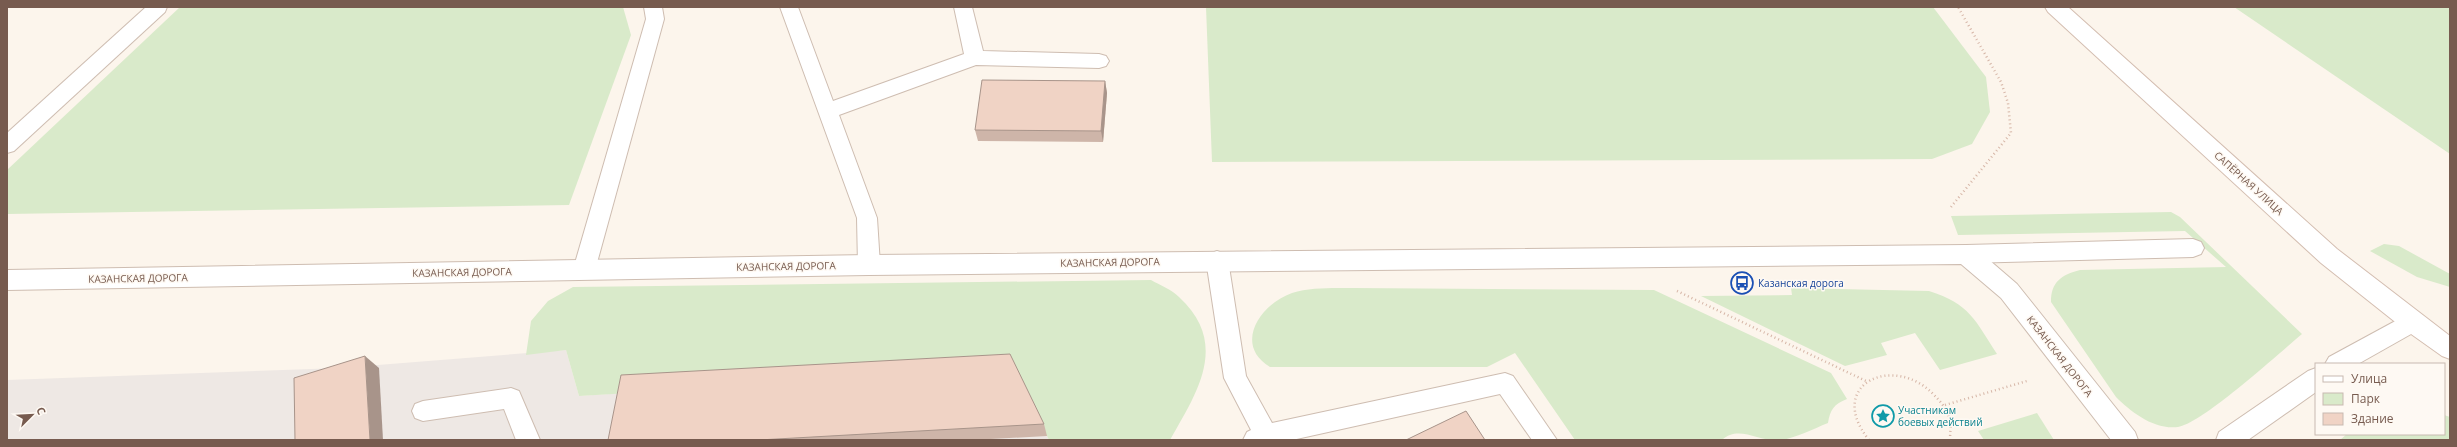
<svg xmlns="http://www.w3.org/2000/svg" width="2457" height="447" viewBox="0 0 2457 447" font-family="'Open Sans',sans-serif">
<rect width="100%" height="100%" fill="#fcf5ec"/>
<path fill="#eee8e4" d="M566 350 579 396 1014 367 1049 440H7V380L340 368Z"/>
<g fill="#d9eaca">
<path d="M180 7H623L631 35 569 205 7 214V170Z"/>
<path d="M1206 7H1933L1986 77 1990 112 1972 144 1932 159 1212 162Z"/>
<path d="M2234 7H2450V154Z"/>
<path d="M2171 212 2180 217 2302 334C2278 354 2203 423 2178 427 2154 430 2131 412 2116 397L2051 302C2051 282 2061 275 2080 270L2226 267 2185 231 1958 235 1951 216Z"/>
<path d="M2384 244 2399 246 2450 274V287L2417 277 2370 251Z"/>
<path d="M1151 280C1160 285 1172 290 1179 297 1230 344 1197 392 1170 440H1049L1047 436 630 393 579 396 566 350 526 355 531 321 548 301 573 287Z"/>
<path d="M1353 288 1654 290 1831 373 1847 399C1834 404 1830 410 1828 423 1813 429 1796 438 1781 440 1760 443 1739 424 1722 440H1575L1515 353 1487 367H1270C1233 345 1260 304 1292 293 1311 287 1334 288 1353 288Z"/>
<path d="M1791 288 1929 291C1970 304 1975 320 1997 354L1940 370 1915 333 1881 343 1887 355 1845 366 1701 296 1792 295Z"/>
<path d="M2037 413 2054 440H1984L1978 431Z"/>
<path d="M2444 415 2450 417V440H2340L2347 434H2444Z"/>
</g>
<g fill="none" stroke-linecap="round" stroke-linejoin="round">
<g stroke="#cebdb1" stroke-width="2">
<g id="lane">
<path d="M146 7H167L165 12 14 151 7 153V133Z"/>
<path d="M644 7H662L664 19 595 270 592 277 584 279 576 277 573 270 646 19Z"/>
<path d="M780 7H798L833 101 964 54 954 7H972L983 51 1099 54 1106 56 1109 61 1106 66 1099 68 976 65 839 115 877 218 880 265 877 271 869 274 861 271 858 265 857 218Z"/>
<path d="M2193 239 2201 242 2204 248 2201 254 2193 257 1966 263 1958 260 1955 254 1958 248 1966 245Z"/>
<path d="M1217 251 1225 254 1228 260 1246 376 1272 423 1505 373 1513 376 1557 440H1532L1500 394 1292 440H1243L1247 432 1251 430 1224 378 1206 260 1209 254Z"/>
<path d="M511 388 519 391 540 440H516L504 409 423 421 415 418 412 411 415 404 423 401Z"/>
</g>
</g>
<g stroke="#cebdb1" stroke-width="2">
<g id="street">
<path d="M1966 245 1974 247 2017 284 2135 432 2138 440H2111L2001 298 1961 264 869 275 7 290V270L869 255Z"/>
<path d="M2412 312 2420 315 2424 322 2420 329 2358 364H2325L2329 357Z"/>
<path d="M2316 368V392L2248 440H2216L2219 432 2308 371Z"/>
</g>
</g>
<g stroke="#d4beb1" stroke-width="2">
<path id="secondary" d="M2045 7H2068L2337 249 2450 336V359L2442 356 2404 329 2321 263 2048 12Z"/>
</g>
<g stroke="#d6b6a7" stroke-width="2.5" stroke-dasharray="1 3" stroke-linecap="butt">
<path d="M1951 207 2011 133 2008 103 2001 82 1958 7"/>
<path d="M1677 291 1866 381"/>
<path d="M1945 405 2027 381"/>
<path d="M1869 440C1824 384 1895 352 1935 396 1942 403 1949 412 1950 422 1951 427 1950 434 1950 440"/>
</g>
<use href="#lane" fill="#fff" fill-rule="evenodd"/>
<use href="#street" fill="#fff" fill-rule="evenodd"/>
<use href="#secondary" fill="#fff" fill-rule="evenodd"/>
</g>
<g fill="#ceb5a9">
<path d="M1105 81 1107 93 1103 142 978 141 975 130Z"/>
<path d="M1044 424 1047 436 973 440H608Z"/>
</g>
<g fill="#a8948a">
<path d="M1105 81 1107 93 1103 142 1101 131Z"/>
<path d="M365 356 379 368 383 440H370Z"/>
</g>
<g fill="#f0d3c5" stroke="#a8948a">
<path d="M982 80 1105 81 1101 131 975 130Z"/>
<path d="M1010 354 1044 424 759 440H608L621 375Z"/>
<path d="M365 356 370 440H295L294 378Z"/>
<path d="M1466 411 1485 440H1406Z"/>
</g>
<defs>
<g id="bus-ring" transform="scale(1.15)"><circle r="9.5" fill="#fef9f3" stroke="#1a4fb4" stroke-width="1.5"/><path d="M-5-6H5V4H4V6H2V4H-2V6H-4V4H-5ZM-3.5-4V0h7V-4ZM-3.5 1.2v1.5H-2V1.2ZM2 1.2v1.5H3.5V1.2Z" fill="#1a4fb4"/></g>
<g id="sight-ring" transform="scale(1.15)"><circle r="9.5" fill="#fef9f3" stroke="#0f9aa8" stroke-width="1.5"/><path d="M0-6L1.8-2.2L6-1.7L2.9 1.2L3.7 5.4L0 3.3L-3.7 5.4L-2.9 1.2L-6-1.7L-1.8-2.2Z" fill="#0f9aa8"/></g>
</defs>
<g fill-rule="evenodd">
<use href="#bus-ring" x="1742" y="283"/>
<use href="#sight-ring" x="1883" y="416"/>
</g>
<g text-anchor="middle" stroke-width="3" stroke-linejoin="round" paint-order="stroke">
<g font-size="10" fill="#775b4f" stroke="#fef9f3">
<text transform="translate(2249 183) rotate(42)" y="4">САПЁРНАЯ УЛИЦА</text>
<text transform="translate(1110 262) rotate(-1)" y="4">КАЗАНСКАЯ ДОРОГА</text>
<text transform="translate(786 266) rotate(-1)" y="4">КАЗАНСКАЯ ДОРОГА</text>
<text transform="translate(462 272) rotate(-1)" y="4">КАЗАНСКАЯ ДОРОГА</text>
<text transform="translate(138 278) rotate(-1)" y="4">КАЗАНСКАЯ ДОРОГА</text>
<text transform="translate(2060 356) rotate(52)" y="4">КАЗАНСКАЯ ДОРОГА</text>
</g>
<g font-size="10" fill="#164399" stroke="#fef9f3" text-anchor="start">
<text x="1758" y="287">Казанская дорога</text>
</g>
<g font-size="10" fill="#0d838f" stroke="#fef9f3" text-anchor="start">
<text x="1898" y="414">Участникам<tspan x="1898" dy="12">боевых действий</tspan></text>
</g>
</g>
<rect width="2457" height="447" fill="none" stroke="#775b4f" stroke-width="16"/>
<rect x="2315" y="363" width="130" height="72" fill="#fef9f3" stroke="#c8bab1"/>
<rect x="2323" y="376" width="20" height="6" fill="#ffffff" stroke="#c8bab1"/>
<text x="2351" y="383" font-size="12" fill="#775b4f">Улица</text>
<rect x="2323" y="393" width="20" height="12" fill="#d9eaca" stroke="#c8bab1"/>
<text x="2351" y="403" font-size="12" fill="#775b4f">Парк</text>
<rect x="2323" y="413" width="20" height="12" fill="#f0d3c5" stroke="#c8bab1"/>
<text x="2351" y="423" font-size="12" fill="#775b4f">Здание</text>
<g transform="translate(32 415) rotate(66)" stroke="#fef9f3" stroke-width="3" paint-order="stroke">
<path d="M0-3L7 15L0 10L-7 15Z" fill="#775b4f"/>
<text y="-6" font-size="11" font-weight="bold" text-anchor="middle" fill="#775b4f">С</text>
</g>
</svg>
